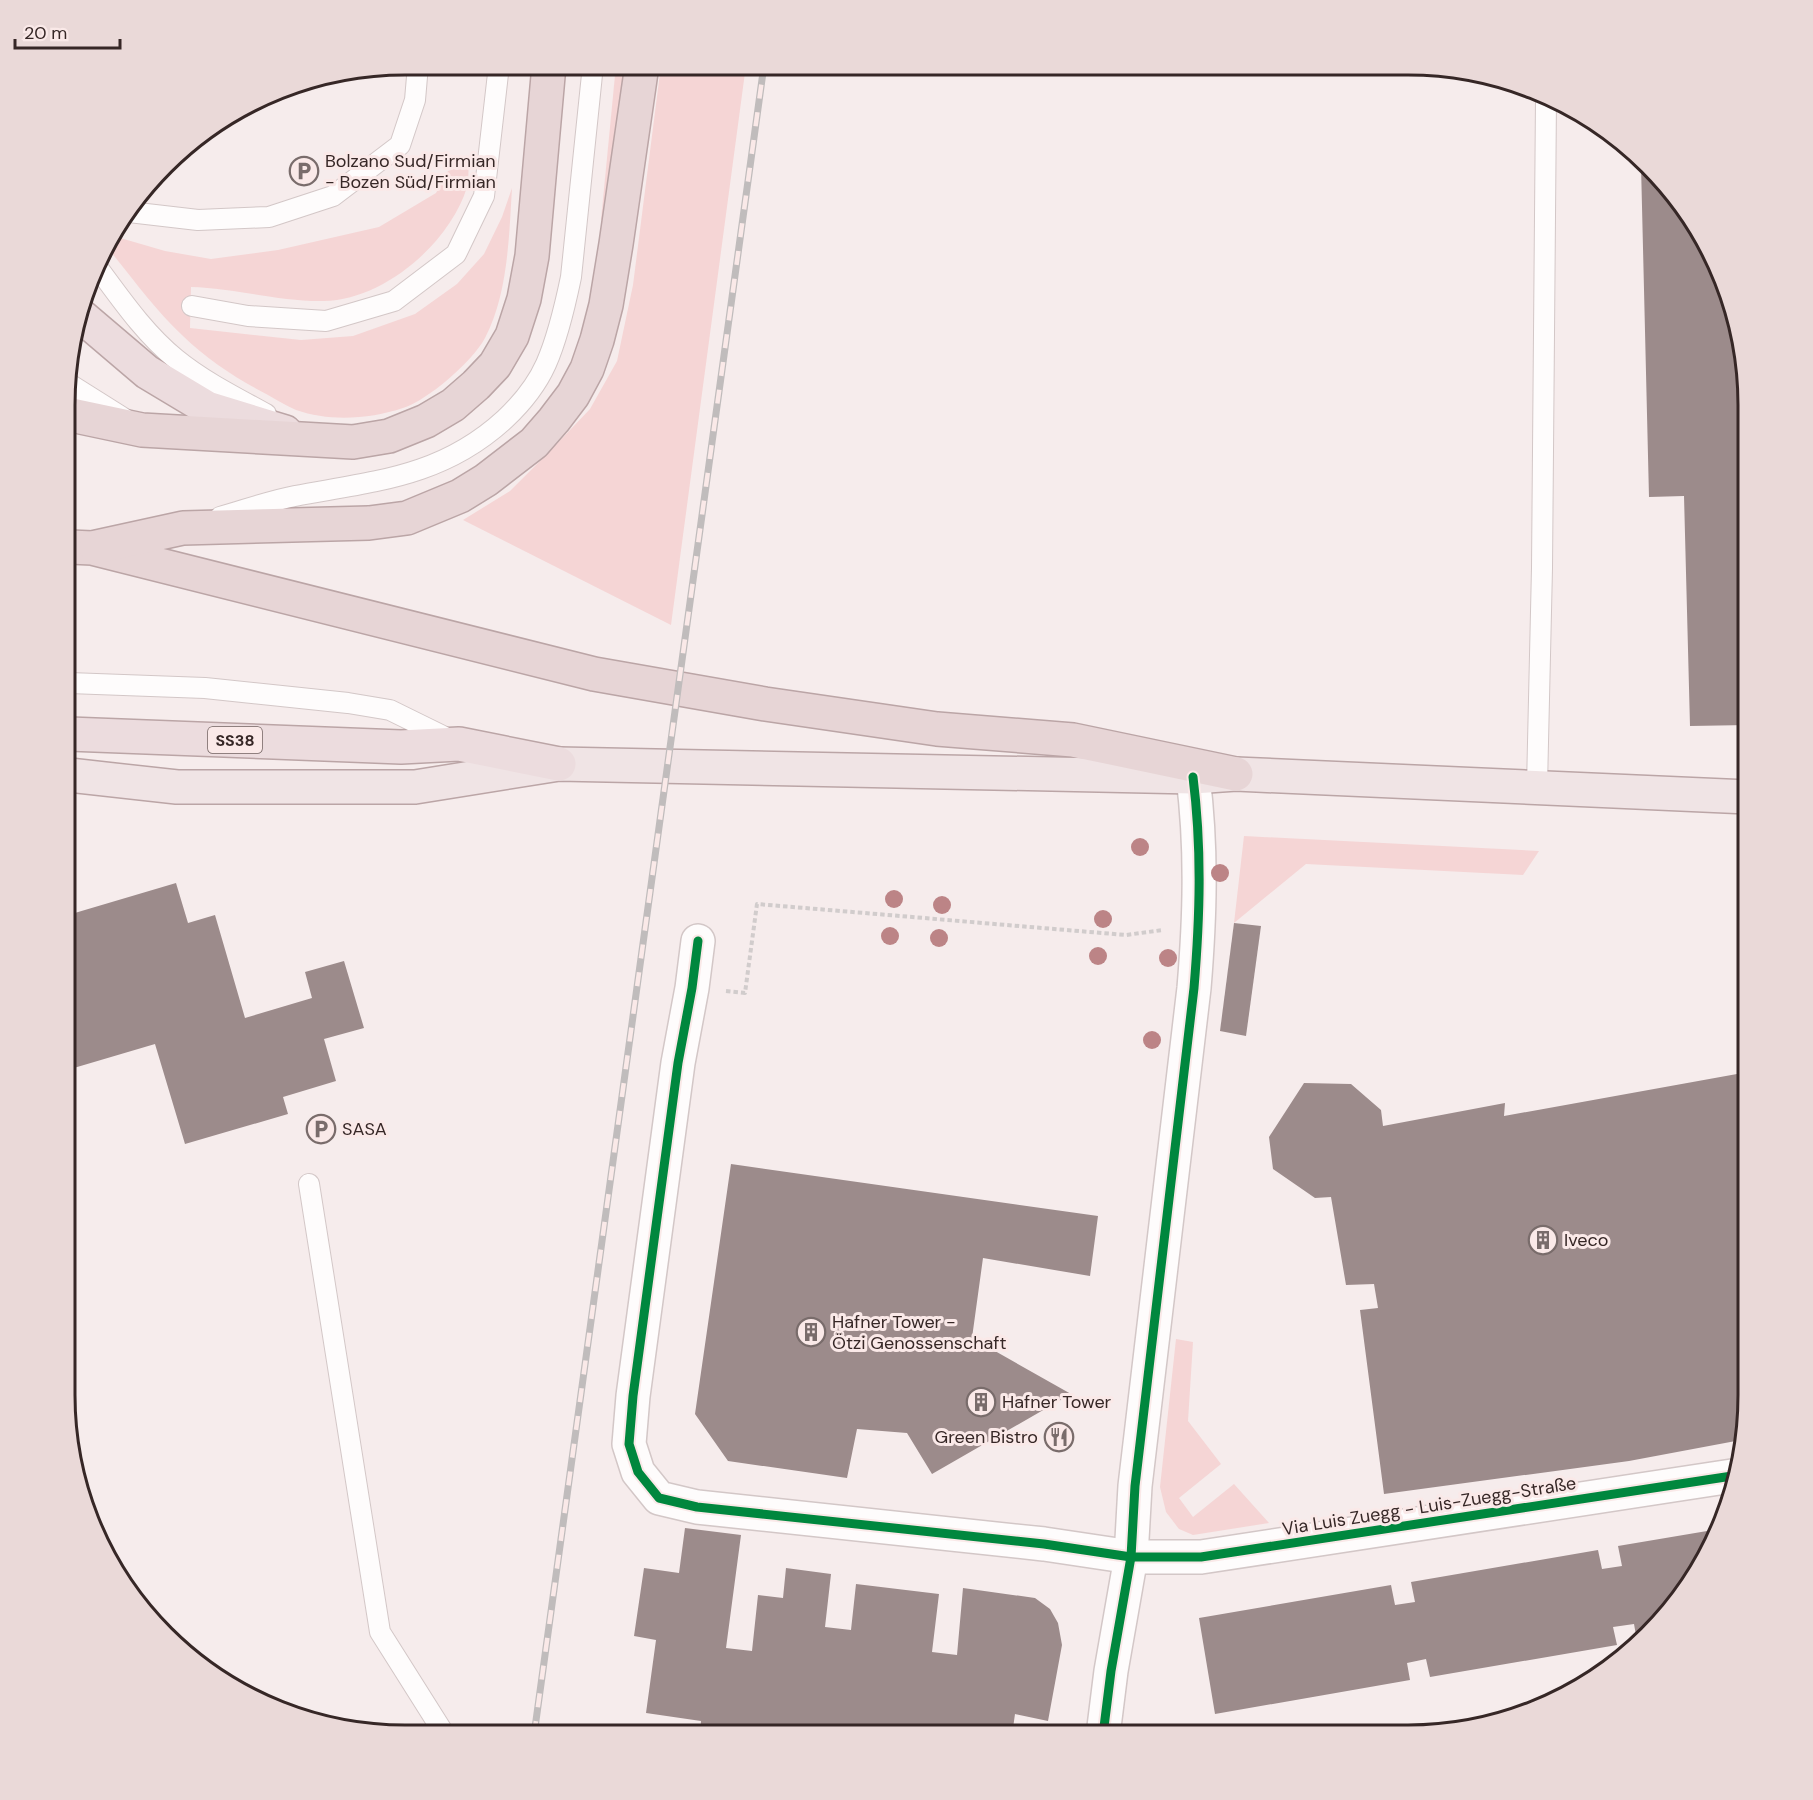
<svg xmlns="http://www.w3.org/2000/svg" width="1813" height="1800" viewBox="0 0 1813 1800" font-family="'DM Sans',sans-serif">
<rect width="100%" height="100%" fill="#f6ecec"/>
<g fill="#f5d5d5">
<path d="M616 65H628L608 217 601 220Z"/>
<path d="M661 65H746L671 625 463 520 510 491 550 451 590 409 617 361 633 285Z"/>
<path d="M469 164C468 171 469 180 467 187 450 243 384 300 324 301 280 302 235 288 191 287L190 328 301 340 353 336 415 314 457 284 484 254 502 217 512 188C509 237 508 294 485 338 472 362 428 400 403 408 370 419 330 422 296 410 287 406 277 400 268 395 237 379 208 360 183 336 154 309 131 276 106 246L110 235 165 251 211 259 278 250 379 227 436 193 448 171Z"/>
<path d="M1244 836 1539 851 1523 875 1306 864 1234 923Z"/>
<path d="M1176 1339 1193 1342 1188 1421 1221 1464 1179 1498 1193 1517 1234 1484 1269 1523 1193 1535 1179 1529 1166 1512 1160 1487Z"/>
</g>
<g fill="#9c8b8b">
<path d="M1641 165 1678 198 1730 295 1748 383V725L1690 726 1684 496 1649 497Z"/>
<path d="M176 883 188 923 215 915 245 1018 312 998 305 972 344 961 364 1028 324 1039 336 1081 283 1097 288 1114 185 1144 155 1044 67 1070 68 915Z"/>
<path d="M1234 923 1261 926 1246 1036 1220 1031Z"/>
<path d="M1748 1072V1417L1741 1440 1629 1461 1384 1494 1360 1310 1378 1308 1374 1284 1346 1285 1331 1197 1315 1198 1273 1169 1269 1137 1304 1083 1351 1084 1381 1110 1383 1126 1505 1103 1504 1116Z"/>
<path d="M731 1164 1098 1216 1090 1276 983 1258 972 1338 1071 1394 932 1474 907 1433 857 1429 847 1478 728 1461 695 1414Z"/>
<path d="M685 1528 741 1535 726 1648 752 1651 758 1595 783 1598 786 1568 831 1574 825 1627 851 1630 856 1584 939 1594 932 1652 957 1655 963 1588 1035 1598 1050 1609 1058 1623 1062 1645 1048 1721 1015 1714 1012 1735H883L837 1729V1735H700L701 1721 646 1713 656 1640 634 1636 644 1568 679 1573Z"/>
<path d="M1713 1530 1715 1540 1713 1546 1664 1619 1642 1640 1637 1641 1634 1624 1613 1627 1617 1645 1430 1677 1426 1659 1407 1663 1410 1680 1215 1714 1199 1618 1391 1585 1395 1605 1415 1602 1411 1582 1598 1550 1602 1569 1622 1566 1618 1546Z"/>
</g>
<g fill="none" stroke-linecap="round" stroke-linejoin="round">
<g stroke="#d3c7c7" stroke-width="22">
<g id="service">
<path d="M129 212 198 220 269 217 333 196 400 145 415 100 418 65"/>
<path d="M98 268C121 299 145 334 176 359 203 381 235 397 266 414"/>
<path d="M192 306 248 316 326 321 394 301 456 254 484 196 499 65"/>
<path d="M71 385 125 419"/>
<path d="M220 517C245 510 269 501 295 496 375 481 442 477 505 419 521 404 537 384 546 364 558 337 565 306 571 277L593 65"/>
<path d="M69 683 205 688 348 703 390 710 451 740"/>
<path d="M1537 786 1542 568 1546 99"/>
<path d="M309 1184 380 1632 445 1735"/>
</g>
</g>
<g stroke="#d3c7c7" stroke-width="36">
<g id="minor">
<path d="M698 941 692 988 678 1063 633 1396 629 1444 638 1472 659 1498 697 1507 1044 1544 1131 1557H1201L1732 1476"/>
<path d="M1103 1735 1111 1671 1131 1557 1135 1486 1194 988C1200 916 1202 849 1193 777"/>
</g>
</g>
<g stroke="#bba5a6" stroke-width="36">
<path id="primary" d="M69 775 177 787H415L559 764 1193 777 1236 774 1748 797"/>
</g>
<g stroke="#bba5a6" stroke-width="36">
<g id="trunk">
<path d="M80 315 147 372 207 408 285 432"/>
<path d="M69 734 401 747 459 744 559 764"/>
</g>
</g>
<g stroke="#bba5a6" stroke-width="36">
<g id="motorway">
<path d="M71 415 142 430 353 442 389 436 426 421 453 405 476 385 495 365 512 336 524 299 532 256 549 65"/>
<path d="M70 547 92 548 594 674 765 704 937 729 1073 740 1236 774"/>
<path d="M96 547 183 528 369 523 407 518 460 496 486 480 534 443 554 420 573 395 587 369 597 340 606 305 616 244 642 65"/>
</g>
</g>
<path stroke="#d1cccc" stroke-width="4" stroke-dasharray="4.5 3" stroke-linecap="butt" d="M726 991 745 993 757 904 1126 935 1163 930"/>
<use href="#service" stroke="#fefcfc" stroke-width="20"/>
<use href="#minor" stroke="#fefcfc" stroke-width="33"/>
<use href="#primary" stroke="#f0e4e5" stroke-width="33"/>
<use href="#trunk" stroke="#ecdcde" stroke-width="33"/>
<use href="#motorway" stroke="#e7d5d6" stroke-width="33"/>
<g stroke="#c0bcbc" stroke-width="7">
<path id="rail" d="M534 1735 764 65"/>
</g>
<use href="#rail" stroke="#fae9e8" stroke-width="4.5" stroke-dasharray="14" stroke-linecap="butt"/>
<g stroke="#fae9e8" stroke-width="13">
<g id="cycleway">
<path d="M698 941 692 988 678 1063 633 1396 629 1444 638 1472 659 1498 697 1507 1044 1544 1131 1557H1201L1732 1476"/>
<path d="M1103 1735 1111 1671 1131 1557 1135 1486 1194 988C1200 916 1202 849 1193 777"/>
</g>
</g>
<use href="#cycleway" stroke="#00873e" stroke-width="9"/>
</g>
<g fill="#bc8486">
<circle cx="1140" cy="847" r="9"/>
<circle cx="1220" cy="873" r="9"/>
<circle cx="894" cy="899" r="9"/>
<circle cx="942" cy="905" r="9"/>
<circle cx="1103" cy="919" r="9"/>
<circle cx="890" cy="936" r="9"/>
<circle cx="939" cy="938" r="9"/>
<circle cx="1098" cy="956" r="9"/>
<circle cx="1168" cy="958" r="9"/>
<circle cx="1152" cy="1040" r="9"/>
</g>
<defs>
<g id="parking-ring" transform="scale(1.5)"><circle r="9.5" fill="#fae9e8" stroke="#796c6b" stroke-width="1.5"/><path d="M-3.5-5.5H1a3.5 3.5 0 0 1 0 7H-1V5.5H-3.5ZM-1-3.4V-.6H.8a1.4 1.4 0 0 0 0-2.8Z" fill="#796c6b"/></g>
<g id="building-ring" transform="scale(1.5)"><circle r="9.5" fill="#fae9e8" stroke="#796c6b" stroke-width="1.5"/><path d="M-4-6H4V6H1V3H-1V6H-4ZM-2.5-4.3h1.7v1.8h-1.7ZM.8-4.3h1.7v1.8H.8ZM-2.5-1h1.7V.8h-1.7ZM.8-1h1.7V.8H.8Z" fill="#796c6b"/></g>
<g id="restaurant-ring" transform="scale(1.5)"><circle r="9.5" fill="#fae9e8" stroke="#796c6b" stroke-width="1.5"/><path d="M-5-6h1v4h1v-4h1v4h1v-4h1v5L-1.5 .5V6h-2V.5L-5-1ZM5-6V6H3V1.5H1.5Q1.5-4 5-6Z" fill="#796c6b"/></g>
</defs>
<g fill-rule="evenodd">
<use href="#parking-ring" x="304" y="171"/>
<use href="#parking-ring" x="321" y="1129"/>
<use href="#building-ring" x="1543" y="1240"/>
<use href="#building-ring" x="811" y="1332"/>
<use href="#building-ring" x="981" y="1402"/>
<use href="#restaurant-ring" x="1059" y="1437"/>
</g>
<g text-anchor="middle" stroke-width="6" stroke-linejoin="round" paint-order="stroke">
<rect fill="#fae9e8" stroke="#716160" stroke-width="1.5" x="208" y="727" width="54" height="26" rx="4.5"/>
<g font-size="16" font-weight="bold" fill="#362726">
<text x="235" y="746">SS38</text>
</g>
<g font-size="18" fill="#362726" stroke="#fae9e8" text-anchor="start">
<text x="325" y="167">Bolzano Sud/Firmian<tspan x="325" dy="21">- Bozen Süd/Firmian</tspan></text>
<text x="342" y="1135">SASA</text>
<text x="1564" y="1246">Iveco</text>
<text x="832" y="1328">Hafner Tower -<tspan x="832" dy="21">Ötzi Genossenschaft</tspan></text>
<text x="1002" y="1408">Hafner Tower</text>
<text x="1038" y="1443" text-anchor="end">Green Bistro</text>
</g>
<g font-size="18" fill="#362726" stroke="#fae9e8">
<text transform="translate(1429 1506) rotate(-9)" y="6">Via Luis Zuegg - Luis-Zuegg-Straße</text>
</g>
</g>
<path d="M0 0H1813V1800H0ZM405 75H1408A330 330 0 0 1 1738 405V1395A330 330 0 0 1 1408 1725H405A330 330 0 0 1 75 1395V405A330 330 0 0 1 405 75Z" fill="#ead9d8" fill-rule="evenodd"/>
<path fill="none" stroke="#362726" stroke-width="3" d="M405 75H1408A330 330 0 0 1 1738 405V1395A330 330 0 0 1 1408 1725H405A330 330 0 0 1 75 1395V405A330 330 0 0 1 405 75Z"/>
<path d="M15 39v9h105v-9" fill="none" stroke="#362726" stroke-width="3"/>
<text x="24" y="39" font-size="18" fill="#362726" stroke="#fae9e8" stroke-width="4.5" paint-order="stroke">20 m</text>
</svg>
